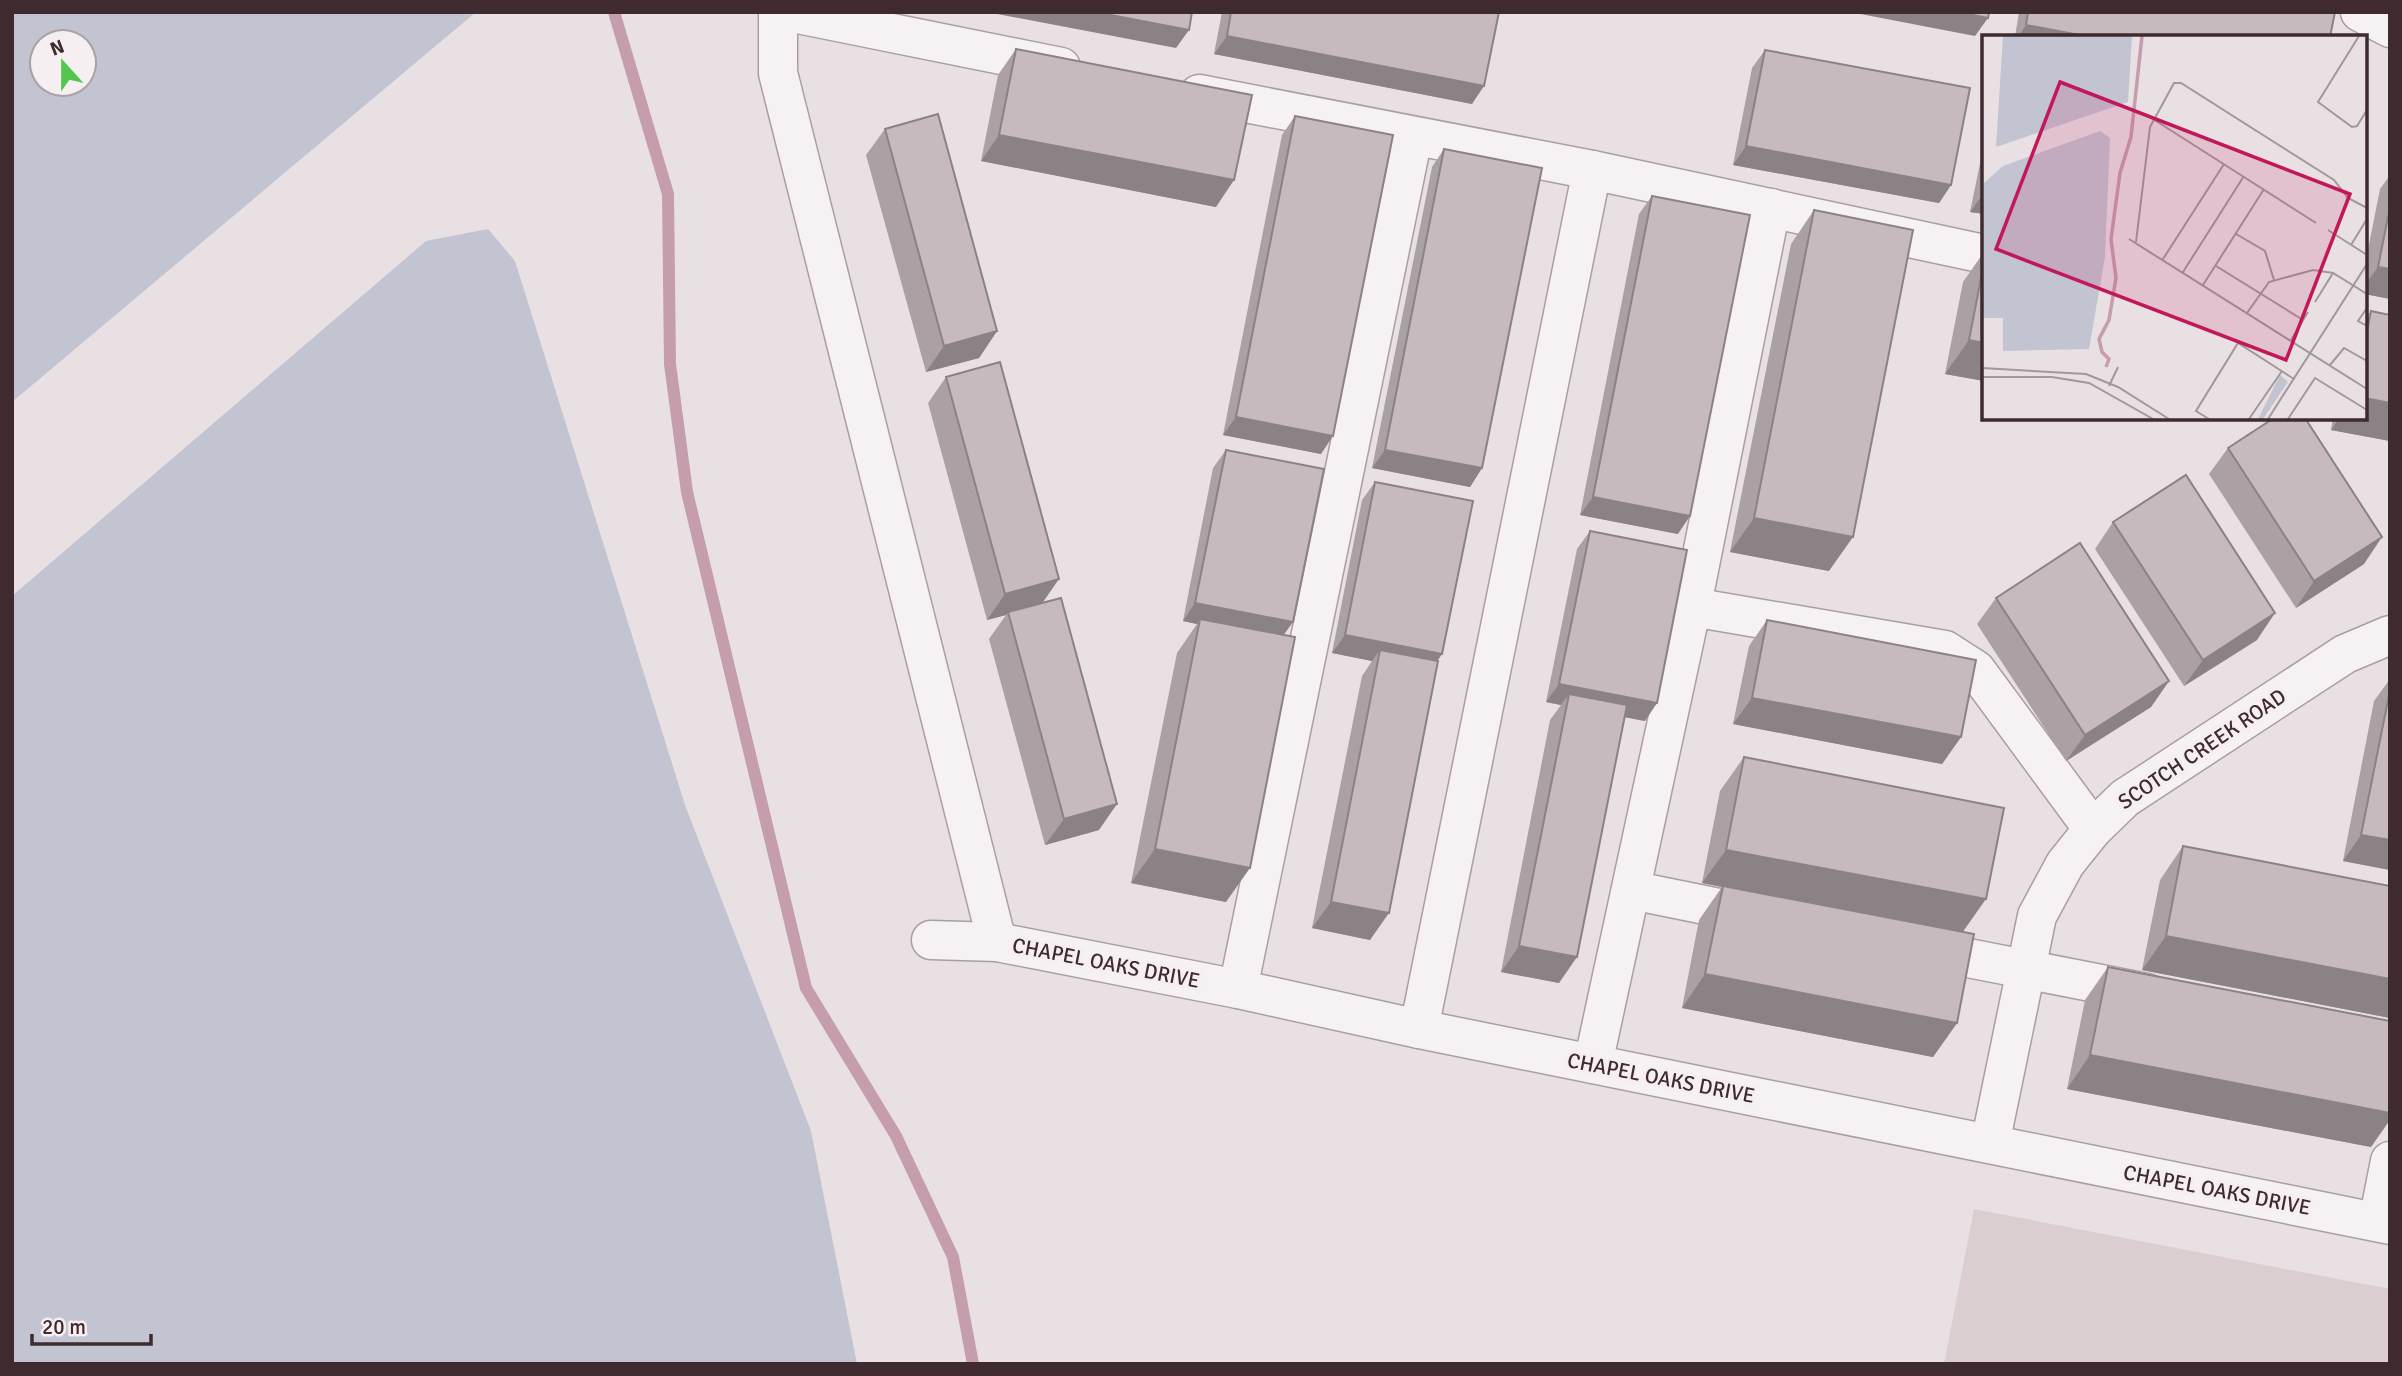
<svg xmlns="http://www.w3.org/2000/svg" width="2402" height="1376" viewBox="0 0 2402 1376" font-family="Signika,sans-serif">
<rect width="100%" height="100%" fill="#e8e0e2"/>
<path fill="#daced1" d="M1974 1209 2390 1289V1364H1944Z"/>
<g fill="#c2c4d1" fill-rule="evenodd">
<path d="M12 12H476L12 402ZM42 42H84V84H42Z"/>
<path d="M488 229 515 261 685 805 811 1131 857 1364H12V596L426 241Z"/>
</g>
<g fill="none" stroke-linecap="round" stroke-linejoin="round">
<path stroke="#c69dad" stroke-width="12" d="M614 12 668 194 670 364 687 492 806 988 896 1136 953 1257 973 1364"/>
<g stroke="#ab9ea2" stroke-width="41">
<g id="minor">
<path d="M778 12V73L997 942"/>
<path d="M788 12 1061 67"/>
<path d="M2360 12 2390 28"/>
<path d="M1199 94 1592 170 1984 254"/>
<path d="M1692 607 1945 650 1976 670 2093 829"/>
<path d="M1631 890 1759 916"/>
<path d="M931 940 997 942 1238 989 1419 1029 2390 1225"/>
<path d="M1917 948 2147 993"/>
<path d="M1238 989 1413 137"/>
<path d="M1419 1029 1592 170"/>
<path d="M1593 1064 1690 615 1771 208"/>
<path d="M1990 1144 2037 916 2065 864 2093 829 2125 798 2345 654 2390 635"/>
<path d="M2378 1222 2390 1161"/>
</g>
</g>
<use href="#minor" stroke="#f6f2f3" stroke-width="38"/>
</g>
<g fill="#aba0a3">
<path d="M1222 12H1499L1472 104 1214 54Z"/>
<path d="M2019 12H2335L2330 37H2015Z"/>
<path d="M1016 49 1216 207 981 161 998 75Z"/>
<path d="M1765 50 1951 185 1939 203 1733 165 1752 68Z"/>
<path d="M1295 116 1321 454 1223 435 1282 135Z"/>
<path d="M885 129 997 331 979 358 926 372 866 155Z"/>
<path d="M1984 144V214L1970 212Z"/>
<path d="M1444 149 1482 468 1470 487 1372 468 1432 167Z"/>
<path d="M2390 175V299L2365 294V265L2380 189Z"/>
<path d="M1652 196 1678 534 1580 515 1639 214Z"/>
<path d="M1814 210 1829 571 1730 552 1791 244Z"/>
<path d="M1984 252V381L1945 374 1963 282Z"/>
<path d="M2371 311 2390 315V441L2331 430 2333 418H2365V319Z"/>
<path d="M946 377 1042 603 1099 830 1045 845 989 639 1006 615 987 620 928 403Z"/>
<path d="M2228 448 2364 564 2296 608 2209 474Z"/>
<path d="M1226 450 1284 635 1226 902 1131 883 1177 653 1197 624 1183 621 1213 468Z"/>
<path d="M1375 482 1437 661 1370 940 1312 928 1362 676 1372 661 1332 653 1362 500Z"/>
<path d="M2113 522 2257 640 2184 686 2095 549Z"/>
<path d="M1590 531 1645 721 1624 717 1559 983 1501 972 1550 720 1561 705 1546 702 1577 549Z"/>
<path d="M1996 598 2169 681 2151 707 2066 761 1977 624Z"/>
<path d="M1767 620 1961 737 1942 764 1733 724 1749 646Z"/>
<path d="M2390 679V870L2343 861 2374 701Z"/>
<path d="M1744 757 1963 932 1957 1023 1933 1057 1682 1008 1699 920 1722 887 1702 883 1720 791Z"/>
<path d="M2183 846 2390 886V1018L2142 970 2160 880Z"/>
<path d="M2108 967 2371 1147 2067 1089 2085 1000Z"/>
</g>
<g fill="#8b8285">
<path d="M987 12H1095L1189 30 1176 48Z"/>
<path d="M1850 12H1958L1988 18 1975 36Z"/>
<path d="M2026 25 2090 37H2018Z"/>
<path d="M1227 36 1484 86 1472 104 1214 54Z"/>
<path d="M999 135 1234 180 1216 207 981 161Z"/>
<path d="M1746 146 1951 185 1939 203 1733 165Z"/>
<path d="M1983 194 1984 214 1970 212Z"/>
<path d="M2378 267 2390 269V299L2365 294V285Z"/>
<path d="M997 331 979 358 926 372 944 346Z"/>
<path d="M1969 340 1984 343V381L1945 374Z"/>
<path d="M2365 398 2390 403V441L2331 430 2339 418H2365Z"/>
<path d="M1236 417 1333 436 1321 454 1223 435Z"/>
<path d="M2177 418H2192L2191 421Z"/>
<path d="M1385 450 1482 468 1470 487 1372 468Z"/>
<path d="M1593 497 1690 516 1678 534 1580 515Z"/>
<path d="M1754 518 1853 537 1829 571 1730 552Z"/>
<path d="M2382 537 2364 564 2296 608 2314 581Z"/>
<path d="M1059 579 1041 605 1008 612 1006 615 987 620 1005 594Z"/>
<path d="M1195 603 1293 622 1280 640 1200 619 1197 624 1183 621Z"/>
<path d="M2275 613 2257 640 2184 686 2203 660Z"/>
<path d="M1345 635 1442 654 1430 672 1380 650 1372 661 1332 653Z"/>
<path d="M2169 681 2151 707 2066 761 2085 735Z"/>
<path d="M1559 684 1657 703 1645 721 1567 706 1569 694 1561 705 1546 702Z"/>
<path d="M1752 698 1961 737 1942 764 1733 724Z"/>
<path d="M1117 804 1099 830 1045 845 1064 819Z"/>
<path d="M2361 835 2390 840V870L2343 861Z"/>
<path d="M1155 849 1250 868 1226 902 1131 883Z"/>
<path d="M1726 850 1986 899 1962 933 1702 883Z"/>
<path d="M1331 902 1389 913 1370 940 1312 928Z"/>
<path d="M2166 936 2390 979V1018L2142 970Z"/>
<path d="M1519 946 1577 957 1559 983 1501 972Z"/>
<path d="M1705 974 1957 1023 1933 1057 1682 1008Z"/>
<path d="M2090 1055 2390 1113V1120L2371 1147 2067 1089Z"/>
</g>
<g fill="#c7babe" stroke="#8b8285" stroke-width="2">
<path d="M1095 12H1192L1189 30Z"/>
<path d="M1231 12H1499L1484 86 1227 36Z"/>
<path d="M1958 12H1989L1988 18Z"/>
<path d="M2028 12H2335L2330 37H2090L2026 25Z"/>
<path d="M1016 49 1252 95 1234 180 999 135Z"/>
<path d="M1765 50 1970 88 1951 185 1746 146Z"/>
<path d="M938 114 997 331 944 346 885 129Z"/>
<path d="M1295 116 1393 135 1333 436 1236 417Z"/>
<path d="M1444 149 1542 168 1482 468 1385 450Z"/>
<path d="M1652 196 1750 215 1690 516 1593 497Z"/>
<path d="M2390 207V269L2378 267Z"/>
<path d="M1814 210 1913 230 1853 537 1754 518Z"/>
<path d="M1984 263V343L1969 340Z"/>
<path d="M2371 311 2390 315V403L2365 398V340Z"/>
<path d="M1000 362 1059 579 1005 594 946 377Z"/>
<path d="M2274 418H2305L2382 537 2314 581 2228 448Z"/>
<path d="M1226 450 1324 469 1293 622 1195 603Z"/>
<path d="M2186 475 2275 613 2203 660 2113 522Z"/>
<path d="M1375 482 1473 501 1442 654 1345 635Z"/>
<path d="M1590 531 1687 550 1657 703 1559 684Z"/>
<path d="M2080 543 2169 681 2085 735 1996 598Z"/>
<path d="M1061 598 1117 804 1064 819 1008 612Z"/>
<path d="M1200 619 1295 637 1250 868 1155 849Z"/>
<path d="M1767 620 1976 660 1961 737 1752 698Z"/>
<path d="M1380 650 1438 661 1389 913 1331 902Z"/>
<path d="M2390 690V840L2361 835Z"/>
<path d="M1569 694 1627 705 1577 957 1519 946Z"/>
<path d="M1744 757 2004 808 1986 899 1726 850Z"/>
<path d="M2183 846 2390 886V979L2166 936Z"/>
<path d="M1723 886 1974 934 1957 1023 1705 974Z"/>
<path d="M2108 967 2390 1021V1113L2090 1055Z"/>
</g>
<g text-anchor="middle" stroke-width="7" stroke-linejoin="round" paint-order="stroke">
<g font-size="21" fill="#3e2a2f" stroke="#f6eff1">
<text transform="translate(2202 749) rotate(-34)" y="7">SCOTCH CREEK ROAD</text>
<text transform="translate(1106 963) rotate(11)" y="7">CHAPEL OAKS DRIVE</text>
<text transform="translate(1661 1078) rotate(11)" y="7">CHAPEL OAKS DRIVE</text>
<text transform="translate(2217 1190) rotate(11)" y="7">CHAPEL OAKS DRIVE</text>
</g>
</g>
<g transform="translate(1982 35)">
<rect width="385" height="385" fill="#e8e0e2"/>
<path d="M21 1H150L146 67 14 112ZM118 96 128 103 123 222 107 314 21 316V283H0L2 148 21 131ZM298 340 306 347 281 384H276Z" fill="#c2c4d1"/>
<path fill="none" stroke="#c69dad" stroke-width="3.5" d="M124 332 127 324 120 317 117 304 127 285 134 243 129 204 138 138 149 102 160 1"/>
<path fill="none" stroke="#a4979a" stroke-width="2" d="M377 1 336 67 370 92 375 91 385 75M171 84 334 188M346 195 385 220M254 199 283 216 292 245M147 204 385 354M154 207 168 92 192 48H199L352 145 366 163 385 173M369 210 385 184M181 224 242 129M234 231 321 285M201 237 262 141M221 250 282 154M333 267 351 238M385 273 376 286 385 291M265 278 287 247 331 235 351 238 385 259M309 305 326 277M348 330 362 313 385 326M0 333 104 339 136 352 187 384M0 342H70L107 348 171 384M127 351 136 332M227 384 214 376 256 308 312 344M267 384 300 336M286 384 385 229M306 384 333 343 385 375"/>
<path fill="#c2185b" fill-opacity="0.15" stroke="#c2185b" stroke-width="3.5" d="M78 47 368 159 304 325 14 214Z"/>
<rect width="385" height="385" fill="none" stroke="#3e2a2f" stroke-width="3.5"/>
</g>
<rect width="2402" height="1376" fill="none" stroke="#3e2a2f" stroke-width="28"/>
<g transform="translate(63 63) rotate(339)"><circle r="33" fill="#f6eff1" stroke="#aca0a3" stroke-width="2"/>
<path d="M0-5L12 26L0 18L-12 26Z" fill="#54c54d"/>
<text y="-10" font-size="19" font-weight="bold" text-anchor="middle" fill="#3e2a2f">N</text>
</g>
<path d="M32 1334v10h119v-10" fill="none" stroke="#3e2a2f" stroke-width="3.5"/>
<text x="42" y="1334" font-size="21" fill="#3e2a2f" stroke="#f6eff1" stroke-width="5" paint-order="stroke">20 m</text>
</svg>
